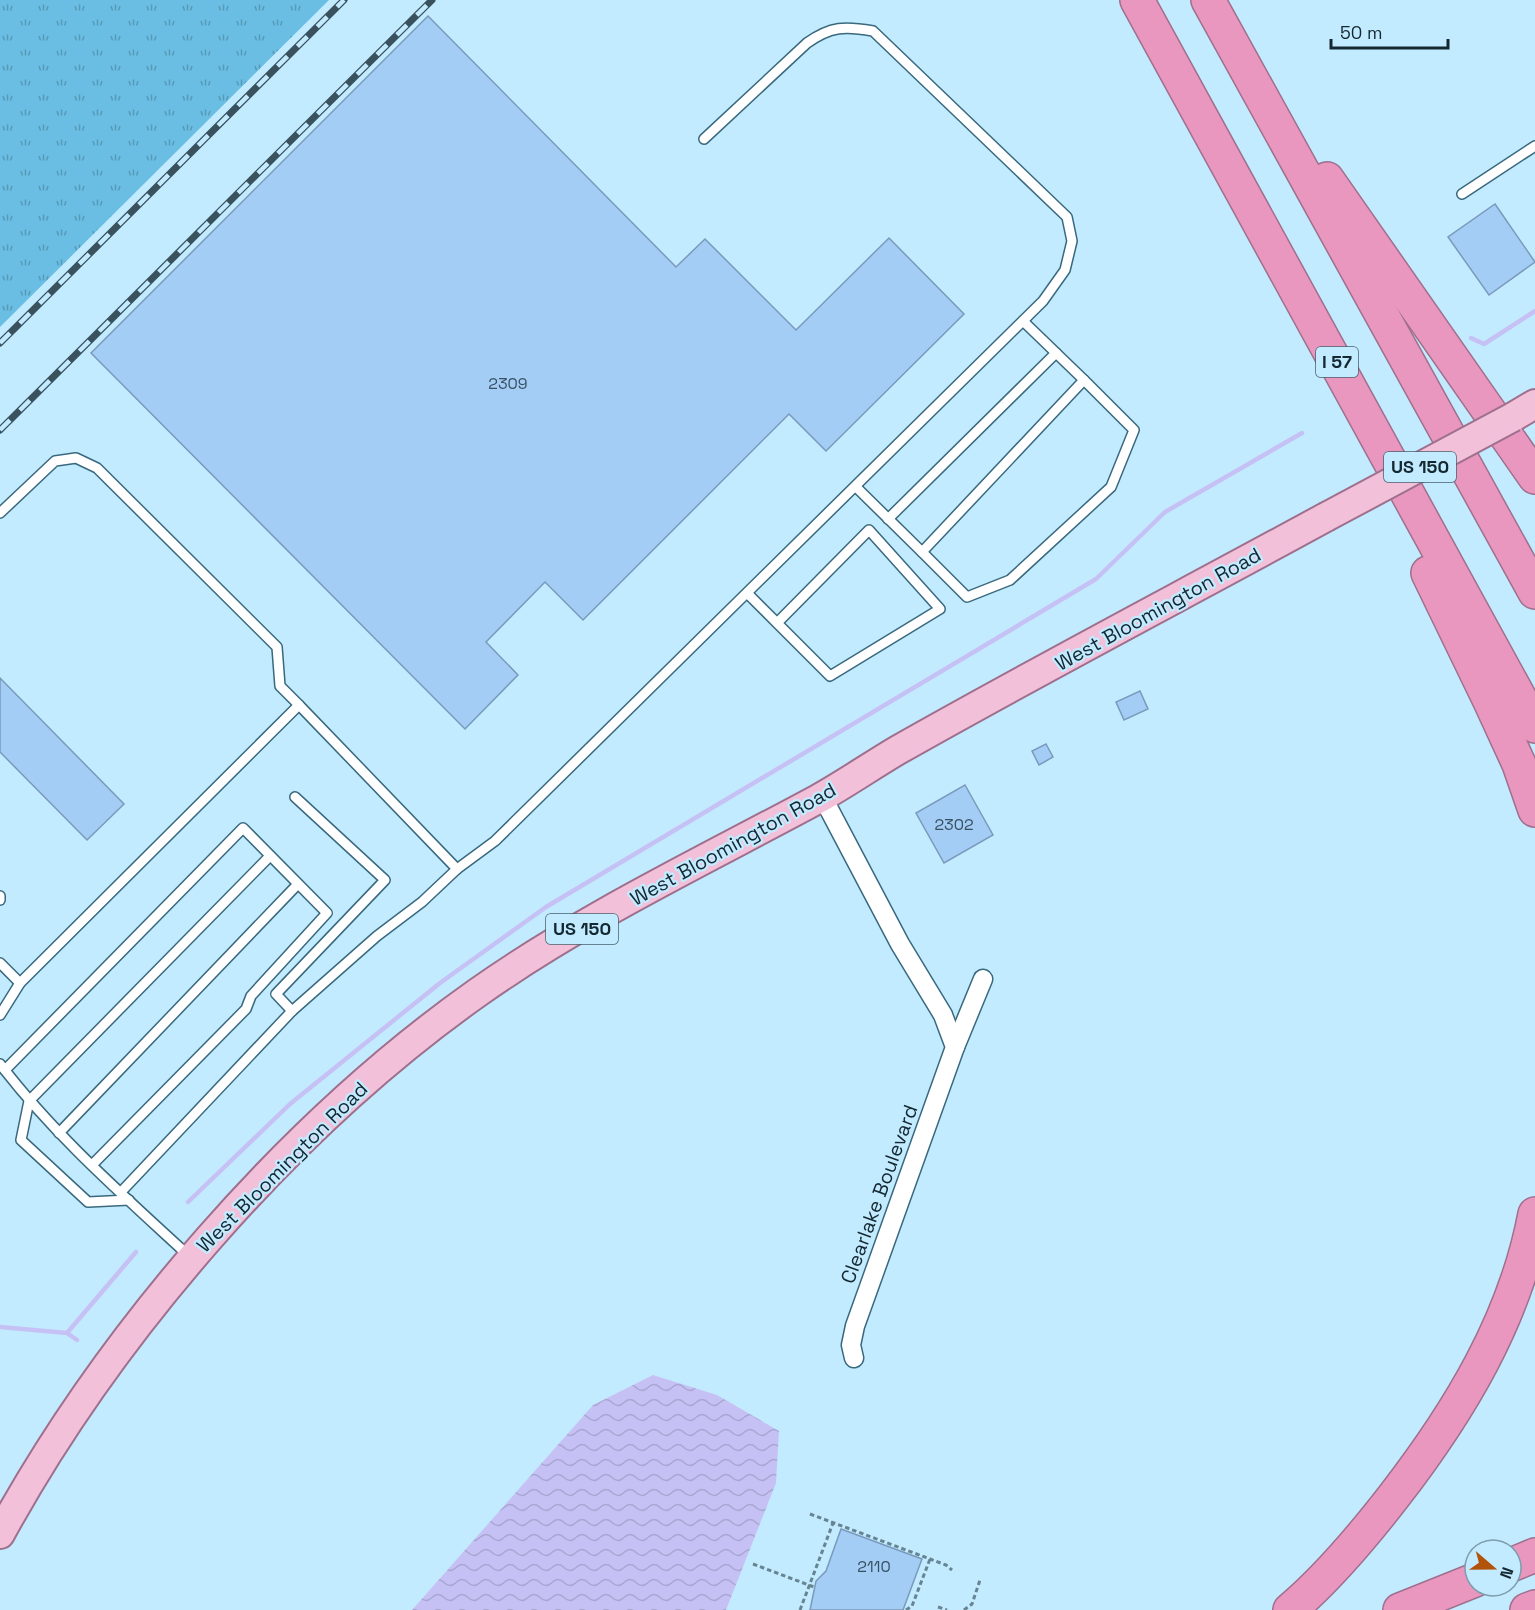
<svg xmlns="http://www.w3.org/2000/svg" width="1535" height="1610" viewBox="0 0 1535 1610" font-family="'Space Grotesk',sans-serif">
<defs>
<pattern id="grass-tufts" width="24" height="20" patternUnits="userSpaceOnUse" patternTransform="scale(1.5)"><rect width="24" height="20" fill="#6abee4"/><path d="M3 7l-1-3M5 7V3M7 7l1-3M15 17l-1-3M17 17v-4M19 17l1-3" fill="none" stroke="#569ab9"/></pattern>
<pattern id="water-waves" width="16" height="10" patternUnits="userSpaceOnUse" patternTransform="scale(1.5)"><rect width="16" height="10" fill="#c6c1f5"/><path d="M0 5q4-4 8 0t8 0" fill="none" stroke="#a9a6d2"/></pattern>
</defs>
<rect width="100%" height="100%" fill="#c3ebff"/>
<path fill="url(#grass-tufts)" d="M0 0H329L0 327Z"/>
<path fill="url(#water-waves)" d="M653 1375 717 1395 779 1431 776 1483 726 1610H412L593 1405Z"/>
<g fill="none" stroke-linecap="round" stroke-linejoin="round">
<g stroke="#c6c1f5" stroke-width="4.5">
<path d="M1471 338 1484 344 1535 311"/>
<path d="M188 1202 290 1104 440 983 546 907 1096 579 1165 512 1302 433"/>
<path d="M0 1327 67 1333 77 1340"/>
<path d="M67 1333 136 1252"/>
</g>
</g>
<g fill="#a4cdf6" stroke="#799abb" stroke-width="1.5">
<path d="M428 16 676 267 705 239 796 330 889 238 964 314 826 451 789 414 583 620 545 582 486 642 518 675 465 729 91 353Z"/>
<path d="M1495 204 1535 262 1489 295 1448 237Z"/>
<path d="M0 678 124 804 87 840 0 752Z"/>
<path d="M1140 691 1148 709 1124 720 1116 702Z"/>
<path d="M1046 744 1053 757 1039 765 1032 751Z"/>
<path d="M965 785 993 835 944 863 916 813Z"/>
<path d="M841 1529 922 1559 903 1610H810L816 1581 826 1571Z"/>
</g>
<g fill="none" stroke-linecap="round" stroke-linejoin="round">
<g stroke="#39697e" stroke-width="12">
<g id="service">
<path d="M1462 194 1535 146"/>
<path d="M856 487 922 552 1084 380 1023 321"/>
<path d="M0 513 55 461 76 458 97 468 277 647 280 686 299 705"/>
<path d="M888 519 1056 353"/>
<path d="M922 552 967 597 1010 580 1111 487 1134 430 1084 380"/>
<path d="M748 594 777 623 869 530 940 609 830 676 777 623"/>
<path d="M457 869 495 841 1043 301 1065 270 1072 241 1067 217 873 31C845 26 831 26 807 43L704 139"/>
<path d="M0 896V900"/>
<path d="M0 963 20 983"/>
<path d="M292 1011 276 994 385 880 295 797"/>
<path d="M0 1015 20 983 299 705 457 869 422 902 377 936 292 1011 121 1192"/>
<path d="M0 1064C55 1136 124 1196 190 1257"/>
<path d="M5 1070 243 828 327 913 251 996 246 1009 92 1165"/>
<path d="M59 1133 298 884"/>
<path d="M129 1200 88 1202 21 1140 29 1101 270 856"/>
</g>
</g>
<g stroke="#39697e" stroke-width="21">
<g id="minor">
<path d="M822 796 900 944 943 1015 955 1047 855 1326 851 1345 854 1358"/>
<path d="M955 1047 983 979"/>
</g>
</g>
<g stroke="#9e708d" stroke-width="32">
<g id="primary">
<path d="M1513 417 1535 404"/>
<path d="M0 1534C110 1333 289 1126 477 993 583 918 703 861 818 799 845 784 871 766 898 750 1039 670 1183 595 1326 517"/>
</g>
</g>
<g stroke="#9e708d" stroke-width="36">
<g id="motorway">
<path d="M1137 0 1535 726"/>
<path d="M1208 0 1535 592"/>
<path d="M1327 179 1535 477"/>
<path d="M1428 573 1490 701 1519 764 1535 810"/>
<path d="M1511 1565 1535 1555"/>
<path d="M1290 1610C1329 1577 1363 1536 1394 1496 1459 1412 1515 1320 1535 1214"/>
<path d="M1400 1610 1475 1580"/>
<path d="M1527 1610 1535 1607"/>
</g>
</g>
<g stroke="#668492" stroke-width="3" stroke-dasharray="4.5 3" stroke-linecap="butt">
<path d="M810 1514 946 1565 952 1570"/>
<path d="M753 1564 814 1587"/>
<path d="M938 1607 947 1610"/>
<path d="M800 1610 833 1523"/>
<path d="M906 1610 912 1606 930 1559"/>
<path d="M964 1610 972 1604 980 1580"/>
</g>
<use href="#service" stroke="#fff" stroke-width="9"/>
<use href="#minor" stroke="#fff" stroke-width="18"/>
<use href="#primary" stroke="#f2c1d9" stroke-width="28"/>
<use href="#motorway" stroke="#e997bf" stroke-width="33"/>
<g stroke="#3a525e" stroke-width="7">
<g id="rail">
<path d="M0 343 344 0"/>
<path d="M0 430 432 0"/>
</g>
</g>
<use href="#rail" stroke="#c3ebff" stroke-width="4.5" stroke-dasharray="14" stroke-linecap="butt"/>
<g stroke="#9e708d" stroke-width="32" stroke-linecap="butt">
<path id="primary-bridge" d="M1326 517 1513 417"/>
</g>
<use href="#primary-bridge" stroke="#f2c1d9" stroke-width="28"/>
</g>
<g text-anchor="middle" stroke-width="4.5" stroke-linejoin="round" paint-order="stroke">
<g font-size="16" fill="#385162">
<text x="508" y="389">2309</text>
<text x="954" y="830">2302</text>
<text x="874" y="1572">2110</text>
</g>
<g fill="#c3ebff" stroke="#48626f" stroke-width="1.5">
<rect x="1316" y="347" width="42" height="30" rx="4.5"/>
<rect x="1384" y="452" width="72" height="30" rx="4.5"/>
<rect x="546" y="914" width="72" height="30" rx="4.5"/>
</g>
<g font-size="18" font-weight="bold" fill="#142831">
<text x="1337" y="368">I 57</text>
<text x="1420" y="473">US 150</text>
<text x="582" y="935">US 150</text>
</g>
<g font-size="20" fill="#142831" stroke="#c3ebff">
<text transform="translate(1158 609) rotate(-29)" y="7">West Bloomington Road</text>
<text transform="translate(733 844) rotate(-29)" y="7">West Bloomington Road</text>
<text transform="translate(282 1167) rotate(-45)" y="7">West Bloomington Road</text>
<text transform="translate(879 1194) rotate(-70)" y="7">Clearlake Boulevard</text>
</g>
</g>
<g transform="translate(1493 1568) rotate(110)"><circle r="28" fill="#c3ebff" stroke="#7d9dad" stroke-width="1.5"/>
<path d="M0-4.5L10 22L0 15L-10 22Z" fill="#b2530b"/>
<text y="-9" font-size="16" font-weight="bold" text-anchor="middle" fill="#142831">N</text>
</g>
<path d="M1331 39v9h117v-9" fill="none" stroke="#142831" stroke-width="3"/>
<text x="1340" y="39" font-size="18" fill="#142831" stroke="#c3ebff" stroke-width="4.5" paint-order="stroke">50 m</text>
</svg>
